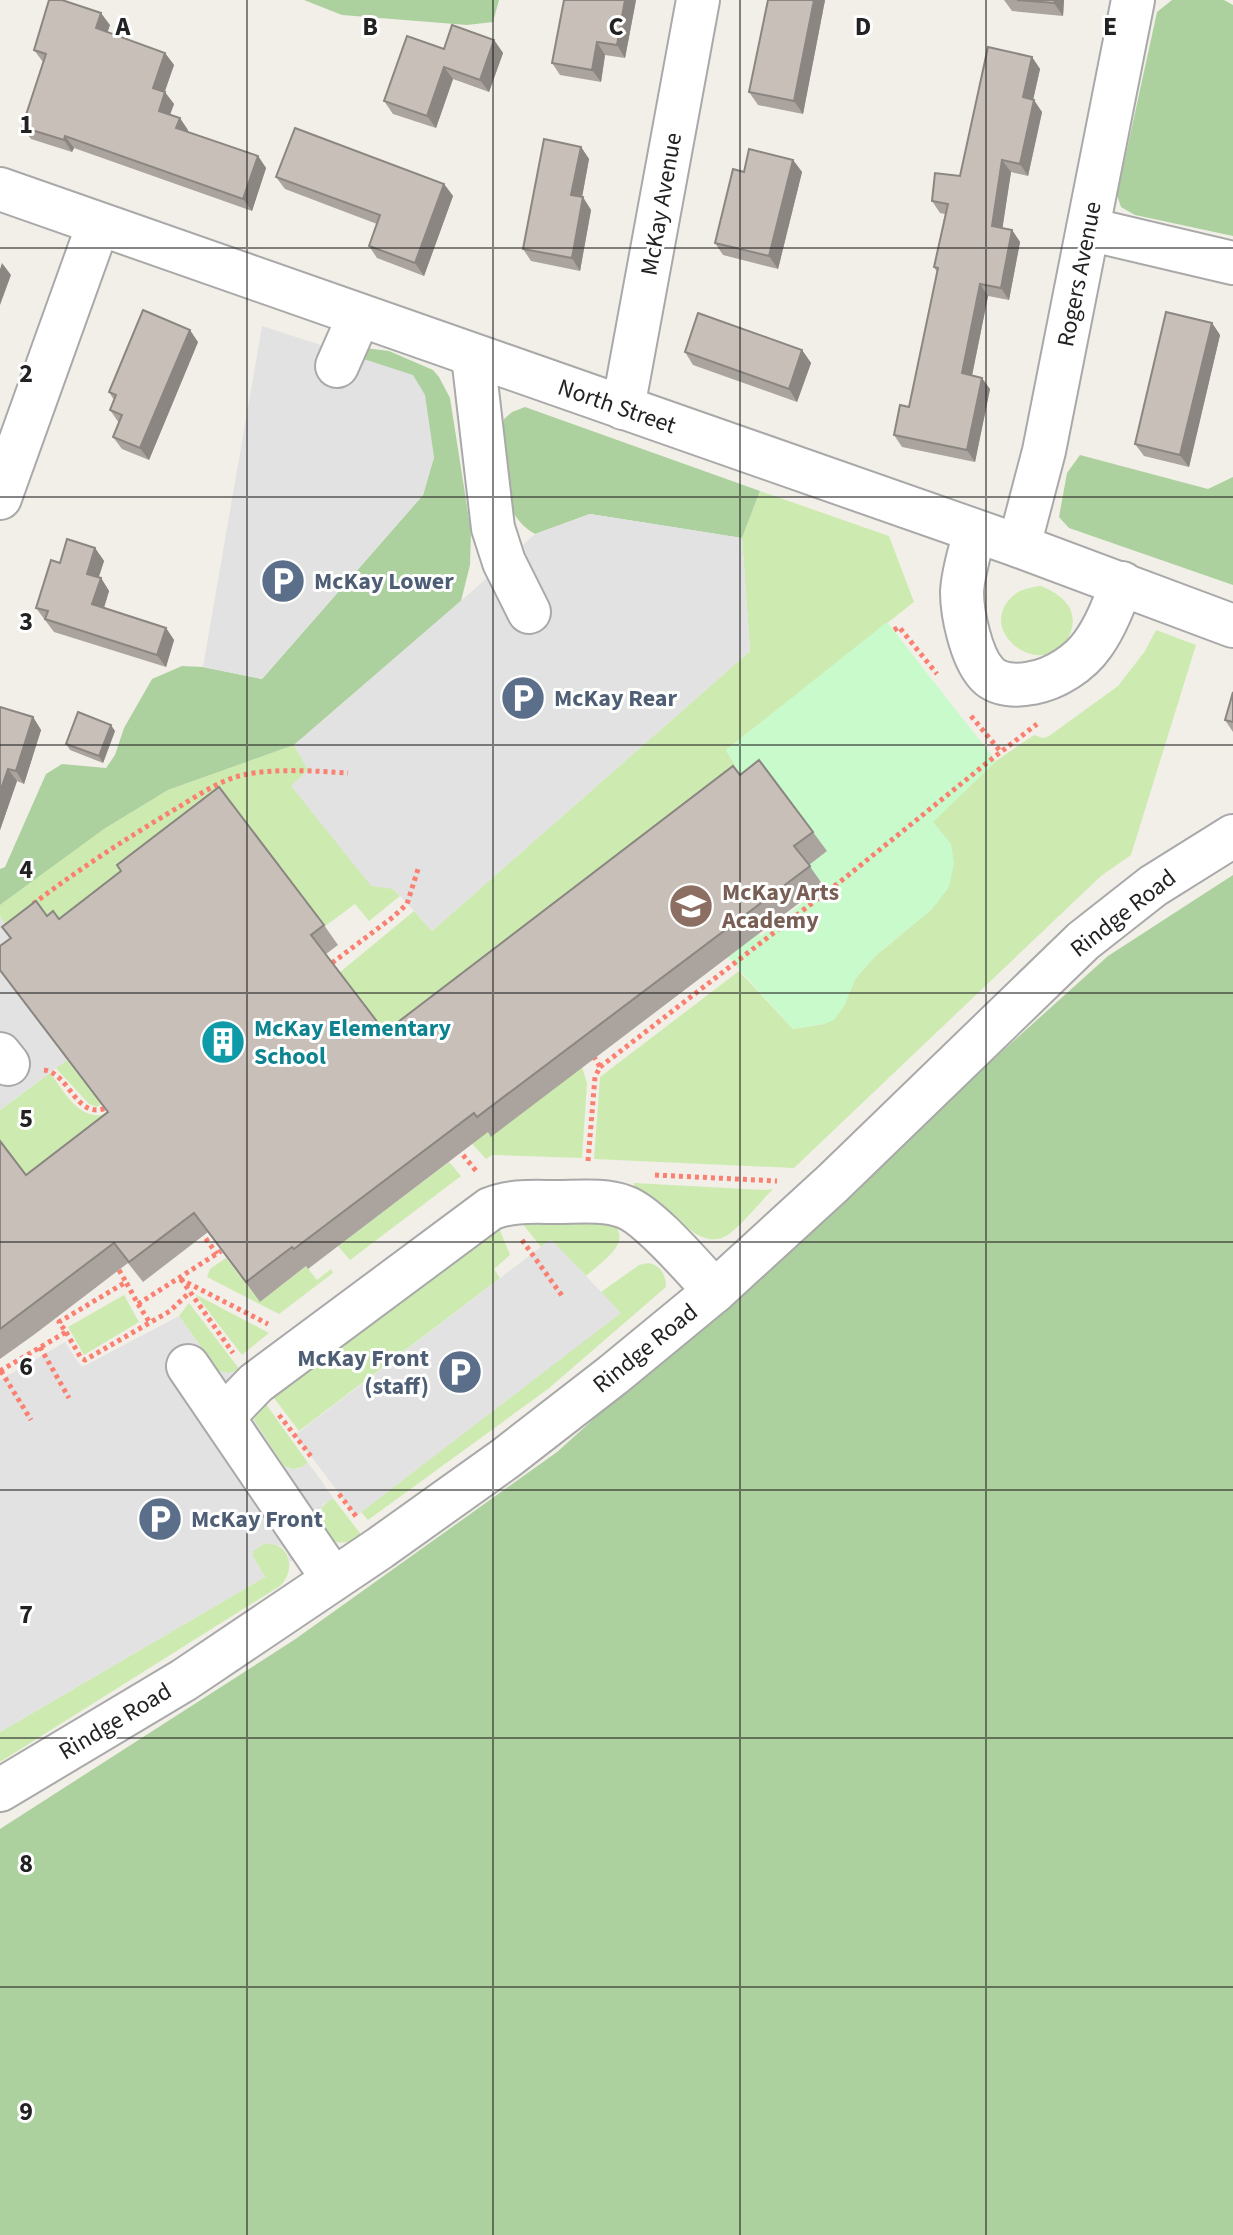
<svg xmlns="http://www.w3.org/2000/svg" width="1233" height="2235" viewBox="0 0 1233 2235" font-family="'Source Sans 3',sans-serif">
<rect width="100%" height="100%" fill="#f2efe9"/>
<g fill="#cdebb0">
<path d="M760 491 889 536 914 602 726 750 747 786 398 1051 339 973 414 911 432 931 750 651 742 538Z"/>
<path d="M1041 586C1068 597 1082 614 1066 643 1062 649 1054 654 1046 655 1013 659 984 621 1013 596 1020 589 1032 587 1041 586Z"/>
<path d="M1156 630 1196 645 1131 855 1101 876 794 1168 594 1159 600 1077 739 971 793 1029 824 1024 844 1006 855 979 875 956 932 909 951 844 932 822 996 761 1034 735 1043 738 1049 736 1118 686 1145 651Z"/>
<path d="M294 745 308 770 292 786 400 896 369 921 355 904 324 927 131 885 16 947 0 916V905L104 829 168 790Z"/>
<path d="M67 1060 101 1104 97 1107 89 1104 56 1068Z"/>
<path d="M582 1067 587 1083 582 1158 492 1155 486 1159 451 1121Z"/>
<path d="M50 1073C64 1091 77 1118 102 1115L157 1077 39 1195 0 1142V1110Z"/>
<path d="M449 1162 461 1176 350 1260 338 1246Z"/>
<path d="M634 1183 765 1190 773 1189C759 1203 745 1222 729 1234 703 1253 678 1217 661 1203 653 1196 643 1192 634 1187Z"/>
<path d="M518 1218 612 1223C635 1242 599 1264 586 1276L551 1240 541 1247Z"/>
<path d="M497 1223 510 1255 494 1269 500 1278 299 1431 271 1394Z"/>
<path d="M226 1258 260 1302 306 1266 317 1280 331 1269 333 1273 279 1314 207 1277 210 1269Z"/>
<path d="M648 1263C661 1265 666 1275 666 1287L548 1389 368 1520 361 1512 620 1313 601 1292 639 1265Z"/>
<path d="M195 1294 269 1333 242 1355Z"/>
<path d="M124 1295 139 1322 84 1355 68 1327Z"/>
<path d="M189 1303 240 1370 228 1373 218 1371 179 1316Z"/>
<path d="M263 1400 308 1463C299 1469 294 1471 284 1466L254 1420 255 1410Z"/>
<path d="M333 1498 363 1537C355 1540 344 1544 336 1542 326 1539 318 1522 320 1513 321 1506 328 1501 333 1498Z"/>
<path d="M265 1543C290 1542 297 1570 280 1586L0 1762V1732L265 1577 253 1557V1551Z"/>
</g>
<g fill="#add19e">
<path d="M304 0H499L493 22 467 25 342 15Z"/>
<path d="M1172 0H1224L1233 5V236L1135 215 1121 207 1117 195 1157 12Z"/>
<path d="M365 348 389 351 433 370 439 377 450 398 471 532 470 565 461 601 294 745 168 790 104 829 0 905V869L5 867 46 774 62 764 106 768 115 755 124 728 152 679 182 666 203 667 262 679 423 495 434 457 362 358Z"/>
<path d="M525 407 760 491 742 538 590 514 535 534C495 511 501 458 504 419L512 412Z"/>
<path d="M1080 455 1208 489 1233 477V585L1069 528 1059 517 1067 473Z"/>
<path d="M1233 875V2235H0V1829L294 1640 557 1452 1108 956Z"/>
</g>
<path fill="#c8facc" d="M887 622 996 761 933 822 951 844 954 863 949 887 932 909 875 956 855 979 844 1006 834 1020 824 1024 793 1029 728 957 759 933 761 936 823 886 747 786 726 750Z"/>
<g fill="#e2e2e2">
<path d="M262 326 413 375 425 395 434 457 423 495 262 679 203 667Z"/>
<path d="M590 514 742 538 750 651 432 931 394 889 371 886 291 786 308 770 294 745 470 593 535 534Z"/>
<path d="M0 916 67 1060 0 1110Z"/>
<path d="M551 1239 621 1313 356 1516 295 1435Z"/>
<path d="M179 1316 218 1371 228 1373 240 1370 255 1410 254 1420 283 1466 290 1469H298L308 1463 321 1480 333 1498 324 1504 319 1513 322 1526 329 1537 290 1562 287 1552 281 1546 264 1543 253 1551V1557L265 1577 0 1732V1380L65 1342 78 1362 82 1366 86 1365Z"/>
</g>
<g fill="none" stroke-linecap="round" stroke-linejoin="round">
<g stroke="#a9a9a9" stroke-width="46">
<g id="minor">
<path d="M0 189 1019 546 1233 626"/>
<path d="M1088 229 1233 263"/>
<path d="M473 356 493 528 504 562 529 612"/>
<path d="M337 366 359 316"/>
<path d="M623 408 698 0"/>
<path d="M0 498 98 225"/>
<path d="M975 532C970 551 963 572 962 592 962 614 971 656 986 673 997 686 1017 686 1032 683 1055 679 1080 663 1093 644 1106 626 1114 604 1122 583"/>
<path d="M1019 546 1044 451 1133 0"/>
<path d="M0 1054 8 1064"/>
<path d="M188 1366 333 1579"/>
<path d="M223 1417 256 1383 490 1209C511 1200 534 1202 557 1202 578 1202 604 1199 625 1207 650 1216 694 1269 715 1291"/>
<path d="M0 1790 184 1680 380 1548 506 1458 613 1375 715 1291 833 1183 1083 941 1153 886 1233 836"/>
</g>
</g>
<g stroke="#fa8072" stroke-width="5" stroke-dasharray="4 4" stroke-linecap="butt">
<path d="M894 630 899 627 937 674"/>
<path d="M971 716 1001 752"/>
<path d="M33 904C79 869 127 838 177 808 197 796 220 780 243 775 274 768 316 771 348 773"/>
<path d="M332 963 393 917 407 904 419 866"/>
<path d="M600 1067 846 877 993 758 1037 724"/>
<path d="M44 1070C71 1074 76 1122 108 1107"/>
<path d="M458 1149 477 1172"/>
<path d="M588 1161 595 1077 600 1067 593 1055"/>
<path d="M655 1175 777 1181"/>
<path d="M201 1232 217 1254"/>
<path d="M522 1240 563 1297"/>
<path d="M119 1270 126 1282"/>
<path d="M180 1279 268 1324"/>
<path d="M181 1279 233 1353"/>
<path d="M138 1304 150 1323"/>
<path d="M66 1332 81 1358 85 1360 170 1311 190 1292"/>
<path d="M40 1347 69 1398"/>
<path d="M0 1371 66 1332 59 1322 126 1282 138 1304 221 1251"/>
<path d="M1 1371 31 1420"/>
<path d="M279 1415 313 1459"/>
<path d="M339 1494 358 1519"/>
</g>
<use href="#minor" stroke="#fff" stroke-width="42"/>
</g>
<g fill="#aba49e">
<path d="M636 0 625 58 605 55 601 82 560 75 552 63Z"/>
<path d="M768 0H825L803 114 758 105 749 92Z"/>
<path d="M1004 0H1064L1063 16 1012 11Z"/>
<path d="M110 25 107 32 165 53 174 65 164 92 174 104 170 115 188 130 187 132 258 156 266 168 252 211 74 148 72 152 31 139 22 127 43 62 34 50Z"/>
<path d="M494 40 503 53 489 92 453 79 436 128 393 114 384 101 444 49Z"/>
<path d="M1032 57 1040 69 1033 100 1042 112 1028 176 1011 172 1002 228 1012 230 1020 242 1009 300 988 296 972 376 990 389 975 462 902 447 894 435 909 407 937 272 934 267 945 214 940 213 932 201 960 176Z"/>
<path d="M581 147 589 159 582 197 591 210 580 271 531 261 523 249Z"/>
<path d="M793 160 802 172 778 269 723 255 715 243 744 172Z"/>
<path d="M276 177 444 184 453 196 424 276 377 258 369 246 377 224 285 189Z"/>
<path d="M1212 323 1220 335 1189 467 1144 456 1135 444Z"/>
<path d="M198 342 149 460 122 449 113 437 119 423 110 410 114 400 109 392Z"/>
<path d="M802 350 811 363 797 402 693 365 685 352Z"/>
<path d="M95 548 104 561 98 578H101L109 591 104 608 166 628 174 640 166 667 54 632 36 608 60 563Z"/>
<path d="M1233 692V732L1225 720Z"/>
<path d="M0 707 33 717 41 730 24 784 17 781 0 830Z"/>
<path d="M115 731 103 763 70 750 66 744Z"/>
<path d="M740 775 813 832 827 851 809 865 823 885 491 1137 488 1132 308 1269 306 1266 260 1302 208 1232 143 1282 128 1263 35 1334 0 1359V1141L26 1175 107 1112 0 971V946L10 939 2 927 47 916 59 919 324 925 338 945 326 954 385 1032Z"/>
</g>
<g fill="#8b8681">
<path d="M625 0H636L625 58 617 45Z"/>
<path d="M814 0H825L803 114 794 101Z"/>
<path d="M1055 0H1064L1063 16 1054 3Z"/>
<path d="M101 13 110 25 105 40 96 28Z"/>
<path d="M494 40 503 53 489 92 480 80Z"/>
<path d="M597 42 605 55 601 82 592 70Z"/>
<path d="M165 53 174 65 162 100 153 88Z"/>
<path d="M1032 57 1040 69 1031 109 1023 97Z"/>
<path d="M444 67 453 79 436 128 427 116Z"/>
<path d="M165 92 174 104 167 122 159 111Z"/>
<path d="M1034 100 1042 112 1028 176 1020 164Z"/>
<path d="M180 118 188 130 184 140 176 128Z"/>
<path d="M65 136 74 148 72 152 64 140Z"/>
<path d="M581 147 589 159 580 208 571 195Z"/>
<path d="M258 156 266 168 252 211 243 199Z"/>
<path d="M793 160 802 172 778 269 769 256Z"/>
<path d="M1002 160 1011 172 1001 238 992 226Z"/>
<path d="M444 184 453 196 424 276 415 263Z"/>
<path d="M583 197 591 210 580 271 572 258Z"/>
<path d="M1012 230 1020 242 1009 300 1001 288Z"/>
<path d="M2 263 11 275 0 305V269Z"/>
<path d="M980 284 988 296 970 385 962 373Z"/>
<path d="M1212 323 1220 335 1189 467 1180 455Z"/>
<path d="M190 330 198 342 149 460 140 448Z"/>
<path d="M802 350 811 363 797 402 789 389Z"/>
<path d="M982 378 990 389 975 462 967 450Z"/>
<path d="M95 548 104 561 96 586 87 574Z"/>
<path d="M101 578 109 591 101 617 92 604Z"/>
<path d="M166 628 174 640 166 667 157 655Z"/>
<path d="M33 717 41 730 24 784 16 771Z"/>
<path d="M111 725 115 731 103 763 99 756Z"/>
<path d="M8 769 17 781 0 830V792Z"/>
</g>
<g fill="#c7bfb8" stroke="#8b8681" stroke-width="2">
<path d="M49 0H62L101 13 96 28 165 53 153 88 165 92 159 111 180 118 176 128 258 156 243 199 65 136 64 140 22 127 46 54 34 50Z"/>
<path d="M564 0H625L617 45 597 42 592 70 552 63Z"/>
<path d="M768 0H814L794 101 749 92Z"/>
<path d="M1017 0H1055L1054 3Z"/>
<path d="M452 25 494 40 480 80 444 67 427 116 384 101 407 36 444 49Z"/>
<path d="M988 47 1032 57 1023 97 1034 100 1020 164 1002 160 992 226 1012 230 1001 288 980 284 962 373 982 378 967 450 894 435 900 405 909 407 938 268 934 267 948 204 932 201 935 173 960 176Z"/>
<path d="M295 128 444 184 415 263 369 246 380 215 276 177Z"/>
<path d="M544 139 581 147 571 195 583 197 572 258 523 249Z"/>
<path d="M749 149 793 160 769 256 715 243 733 169 744 172Z"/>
<path d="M143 310 190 330 140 448 113 437 122 415 110 410 116 395 109 392Z"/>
<path d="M1166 312 1212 323 1180 455 1135 444Z"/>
<path d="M698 313 802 350 789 389 685 352Z"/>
<path d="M67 539 95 548 87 574 101 578 92 604 166 628 157 655 45 619 48 611 36 608 51 560 60 563Z"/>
<path d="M1233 692V722L1225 720Z"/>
<path d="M0 707 33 717 16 771 8 769 0 792Z"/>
<path d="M78 712 111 725 99 756 66 744Z"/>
<path d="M759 760 813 832 794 846 810 866 477 1117 474 1113 294 1249 292 1247 246 1282 194 1213 129 1262 114 1243 0 1329V1141L26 1175 108 1112 0 970V946L11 938 2 927 36 901 47 916 53 911 59 919 121 871 117 865 219 787 324 925 311 935 385 1032 733 766 740 775Z"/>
</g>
<path fill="none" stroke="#222" stroke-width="2" stroke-opacity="0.55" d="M247 0V2235M493 0V2235M740 0V2235M986 0V2235M0 248H1233M0 497H1233M0 745H1233M0 993H1233M0 1242H1233M0 1490H1233M0 1738H1233M0 1987H1233"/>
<defs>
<g id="parking-disc" transform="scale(2.3)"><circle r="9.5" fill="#5c6f8a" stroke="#fff"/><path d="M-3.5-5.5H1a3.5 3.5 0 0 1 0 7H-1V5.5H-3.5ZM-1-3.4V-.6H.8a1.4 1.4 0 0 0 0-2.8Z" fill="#fff"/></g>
<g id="school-disc" transform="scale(2.3)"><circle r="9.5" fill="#8d6e63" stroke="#fff"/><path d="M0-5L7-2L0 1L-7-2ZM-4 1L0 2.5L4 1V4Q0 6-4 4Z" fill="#fff"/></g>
<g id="building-disc" transform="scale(2.3)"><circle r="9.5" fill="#0f9aa8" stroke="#fff"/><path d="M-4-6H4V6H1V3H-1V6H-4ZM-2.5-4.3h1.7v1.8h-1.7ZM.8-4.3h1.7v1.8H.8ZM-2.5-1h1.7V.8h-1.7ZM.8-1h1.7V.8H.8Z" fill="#fff"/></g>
</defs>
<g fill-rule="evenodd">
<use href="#parking-disc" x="283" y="581"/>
<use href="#parking-disc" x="523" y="698"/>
<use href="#school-disc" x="691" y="906"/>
<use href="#building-disc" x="223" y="1042"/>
<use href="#parking-disc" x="460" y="1372"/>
<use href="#parking-disc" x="160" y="1519"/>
</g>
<g text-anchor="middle" stroke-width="6" stroke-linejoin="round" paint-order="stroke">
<g font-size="24" fill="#222" stroke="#fff">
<text transform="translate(661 204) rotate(-80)" y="8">McKay Avenue</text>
<text transform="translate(1079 274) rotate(-79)" y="8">Rogers Avenue</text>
<text transform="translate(617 406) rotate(19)" y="8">North Street</text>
<text transform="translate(1123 913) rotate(-38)" y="8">Rindge Road</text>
<text transform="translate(645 1348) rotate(-39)" y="8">Rindge Road</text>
<text transform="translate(115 1721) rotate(-31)" y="8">Rindge Road</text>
</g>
<g font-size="24" font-weight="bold" fill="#4e5e75" stroke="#fff" text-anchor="start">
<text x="314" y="589">McKay Lower</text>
<text x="554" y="706">McKay Rear</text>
<text x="429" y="1366" text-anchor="end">McKay Front<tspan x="429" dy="28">(staff)</tspan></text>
<text x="191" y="1527">McKay Front</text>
</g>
<g font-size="24" font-weight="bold" fill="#785e54" stroke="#fff" text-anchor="start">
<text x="722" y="900">McKay Arts<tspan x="722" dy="28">Academy</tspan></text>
</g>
<g font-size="24" font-weight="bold" fill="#0d838f" stroke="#fff" text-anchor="start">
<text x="254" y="1036">McKay Elementary<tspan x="254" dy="28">School</tspan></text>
</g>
</g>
<g font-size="26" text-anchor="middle" font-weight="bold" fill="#222" stroke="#fff" stroke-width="6" stroke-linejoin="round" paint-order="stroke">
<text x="123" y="35">A</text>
<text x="370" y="35">B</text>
<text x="616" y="35">C</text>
<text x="863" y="35">D</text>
<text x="1110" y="35">E</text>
<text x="26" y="133">1</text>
<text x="26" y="382">2</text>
<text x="26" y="630">3</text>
<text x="26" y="878">4</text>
<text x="26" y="1127">5</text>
<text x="26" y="1375">6</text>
<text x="26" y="1623">7</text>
<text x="26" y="1872">8</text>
<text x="26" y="2120">9</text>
</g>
</svg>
